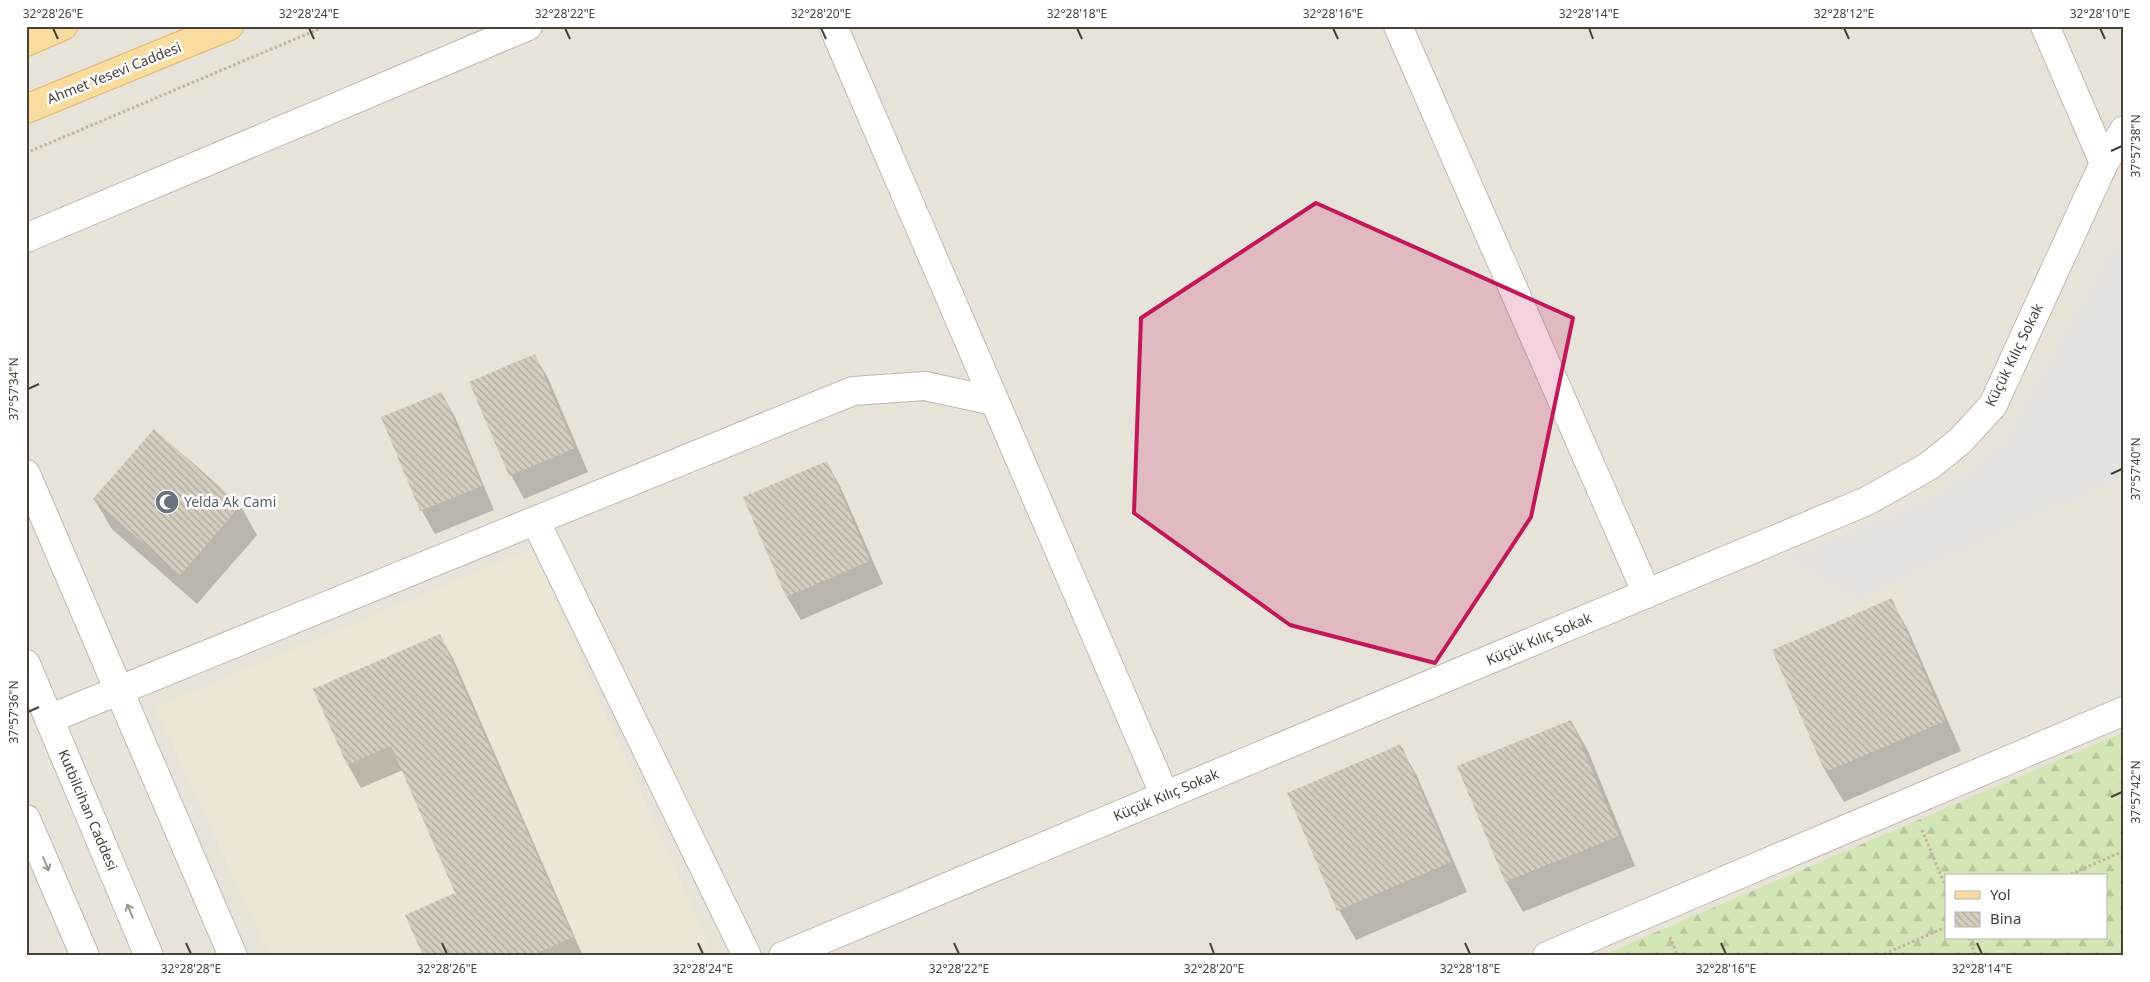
<svg xmlns="http://www.w3.org/2000/svg" width="2150" height="982" viewBox="0 0 2150 982" font-family="'Noto Sans',sans-serif">
<defs>
<pattern id="forest-firs" width="22" height="20" patternUnits="userSpaceOnUse" patternTransform="scale(1.25)"><rect width="22" height="20" fill="#d3e6b6"/><path d="M5 1l3.5 6h-7zM16 11l3.5 6h-7z" fill="#b7c69d"/></pattern>
<pattern id="building-back-hatch" width="6" height="6" patternUnits="userSpaceOnUse" patternTransform="scale(1.25)"><rect width="6" height="6" fill="#d6cdc1"/><path d="M-1 5l2 2M0 0l6 6M5-1l2 2" fill="none" stroke="#b0a89e"/></pattern>
</defs>
<rect width="100%" height="100%" fill="#f5f1eb"/>
<path fill="#e8e3d9" fill-rule="evenodd" d="M26 26H2124V956H26ZM1946 876H2106V938H1946Z"/>
<path fill="#ede5d5" d="M531 548 711 949 696 956H270L155 707Z"/>
<path fill="url(#forest-firs)" fill-rule="evenodd" d="M2124 732V956H1600ZM1946 876H2106V938H1946Z"/>
<path fill="#e4e1df" d="M2124 229V475L1858 598 1788 558 1924 502 1969 472 2003 445Z"/>
<g fill="#0003">
<path d="M534 355 548 378 588 472 524 499 511 475 471 383Z"/>
<path d="M442 394 455 417 494 510 435 534 422 511 383 418Z"/>
<path d="M827 463 840 486 883 584 801 620 787 597 745 498Z"/>
<path d="M94 499 240 505 257 535 197 604 112 529Z"/>
<path d="M1891 600 1908 630 1961 751 1844 802 1826 772 1774 651Z"/>
<path d="M439 635 453 658 583 956H424L457 894 403 770 361 788 348 765 315 690Z"/>
<path d="M1571 721 1588 751 1635 866 1523 912 1506 882 1459 767Z"/>
<path d="M1400 746 1417 776 1467 892 1356 940 1339 910 1288 794Z"/>
</g>
<g fill="url(#building-back-hatch)">
<path d="M535 354 575 448 509 476 469 382Z"/>
<path d="M442 392 482 486 420 511 381 417Z"/>
<path d="M154 429 241 505 180 575 93 499Z"/>
<path d="M827 461 870 561 786 597 743 497Z"/>
<path d="M1892 598 1945 721 1825 772 1772 650Z"/>
<path d="M440 634 573 937 530 956H423L405 915 455 893 391 746 347 765 313 689Z"/>
<path d="M1571 720 1619 836 1505 882 1457 766Z"/>
<path d="M1401 744 1451 862 1337 911 1287 793Z"/>
</g>
<g fill="none" stroke-linecap="round" stroke-linejoin="round">
<g stroke="#c0b9ad" stroke-width="30">
<g id="minor">
<path d="M833 26 1165 796"/>
<path d="M1398 26 1647 594"/>
<path d="M2045 26 2104 163"/>
<path d="M26 238 528 26"/>
<path d="M26 474 233 956"/>
<path d="M536 522 747 956"/>
<path d="M26 664 149 956"/>
<path d="M49 719 853 391 925 386 994 401"/>
<path d="M26 819 85 956"/>
<path d="M783 956 1867 501 1929 466 1960 441 1993 405 2104 163 2124 130"/>
<path d="M1547 956 2124 711"/>
</g>
</g>
<g stroke="#dfb86e" stroke-width="30">
<g id="major">
<path d="M26 42 63 26"/>
<path d="M26 109 229 26"/>
</g>
</g>
<g stroke="#c1b49f" stroke-width="3" stroke-dasharray="2.5 2.5" stroke-linecap="butt">
<path d="M26 153 326 26"/>
<path d="M1922 830 1946 887"/>
<path d="M2066 876 2124 851"/>
<path d="M1670 937 1678 956"/>
<path d="M1969 938 1976 956"/>
<path d="M1880 956 1946 927"/>
</g>
<use href="#minor" stroke="#fff" stroke-width="28"/>
<use href="#major" stroke="#fadc9f" stroke-width="28"/>
</g>
<defs><path id="oneway-shaft" d="M-6 0H5M1.5-3L5.5 0L1.5 3" fill="none" stroke-width="1.6" stroke-linecap="round" stroke-linejoin="round" transform="scale(1.25)"/></defs>
<g stroke="#9b9792">
<use href="#oneway-shaft" transform="translate(46 864) rotate(67)"/>
<use href="#oneway-shaft" transform="translate(130 911) rotate(-113)"/>
</g>
<path fill="#c2185b" fill-opacity="0.2" stroke="#c2185b" stroke-width="4" stroke-linejoin="round" d="M1316 203 1573 318 1531 517 1435 663 1290 625 1134 513 1141 318Z"/>
<path fill="none" stroke="#494239" stroke-width="2" d="M53 28 58 39M309 28 314 39M565 28 570 39M821 28 826 39M1077 28 1082 39M1333 28 1338 39M1589 28 1593 39M1844 28 1849 39M2100 28 2105 39M2111 151 2122 146M28 389 39 384M2111 474 2122 469M28 712 39 707M2111 797 2122 792M186 943 191 954M442 943 447 954M698 943 703 954M954 943 959 954M1210 943 1214 954M1465 943 1470 954M1721 943 1726 954M1977 943 1982 954"/>
<defs>
<g id="mosque-disc" transform="scale(1.25)"><circle r="9.5" fill="#6b7280" stroke="#fff"/><path d="M3.5-4.9A6 6 0 1 0 3.5 4.9A5 5 0 1 1 3.5-4.9Z" fill="#fff"/></g>
</defs>
<g fill-rule="evenodd">
<use href="#mosque-disc" x="167" y="502"/>
</g>
<g text-anchor="middle" stroke-width="5" stroke-linejoin="round" paint-order="stroke">
<g font-size="14" fill="#494239" stroke="#fff">
<text transform="translate(114 73) rotate(-22)" y="5">Ahmet Yesevi Caddesi</text>
<text transform="translate(2014 355) rotate(-64)" y="5">Küçük Kılıç Sokak</text>
<text transform="translate(1539 639) rotate(-23)" y="5">Küçük Kılıç Sokak</text>
<text transform="translate(1166 795) rotate(-23)" y="5">Küçük Kılıç Sokak</text>
<text transform="translate(88 810) rotate(67)" y="5">Kutbilcihan Caddesi</text>
</g>
<g font-size="14" fill="#5b616d" stroke="#fff" text-anchor="start">
<text x="184" y="507">Yelda Ak Cami</text>
</g>
</g>
<rect width="2150" height="982" fill="none" stroke="#ffffff" stroke-width="55"/>
<rect x="1945" y="874" width="162" height="65" fill="#ffffff" stroke="#b6b3b0"/>
<rect x="1955" y="891" width="25" height="8" fill="#fadc9f" stroke="#b6b3b0"/>
<text x="1990" y="900" font-size="15" fill="#494239">Yol</text>
<rect x="1955" y="912" width="25" height="15" fill="url(#building-back-hatch)" stroke="#b6b3b0"/>
<text x="1990" y="924" font-size="15" fill="#494239">Bina</text>
<rect x="28" y="28" width="2094" height="926" fill="none" stroke="#494239" stroke-width="2"/>
<g font-size="12" text-anchor="middle" fill="#494239">
<text x="53" y="18">32°28'26"E</text>
<text x="309" y="18">32°28'24"E</text>
<text x="565" y="18">32°28'22"E</text>
<text x="821" y="18">32°28'20"E</text>
<text x="1077" y="18">32°28'18"E</text>
<text x="1333" y="18">32°28'16"E</text>
<text x="1589" y="18">32°28'14"E</text>
<text x="1844" y="18">32°28'12"E</text>
<text x="2100" y="18">32°28'10"E</text>
<text transform="translate(2136 146) rotate(-90)" y="4">37°57'38"N</text>
<text transform="translate(14 389) rotate(-90)" y="4">37°57'34"N</text>
<text transform="translate(2136 469) rotate(-90)" y="4">37°57'40"N</text>
<text transform="translate(14 712) rotate(-90)" y="4">37°57'36"N</text>
<text transform="translate(2136 792) rotate(-90)" y="4">37°57'42"N</text>
<text x="191" y="973">32°28'28"E</text>
<text x="447" y="973">32°28'26"E</text>
<text x="703" y="973">32°28'24"E</text>
<text x="959" y="973">32°28'22"E</text>
<text x="1214" y="973">32°28'20"E</text>
<text x="1470" y="973">32°28'18"E</text>
<text x="1726" y="973">32°28'16"E</text>
<text x="1982" y="973">32°28'14"E</text>
</g>
</svg>
